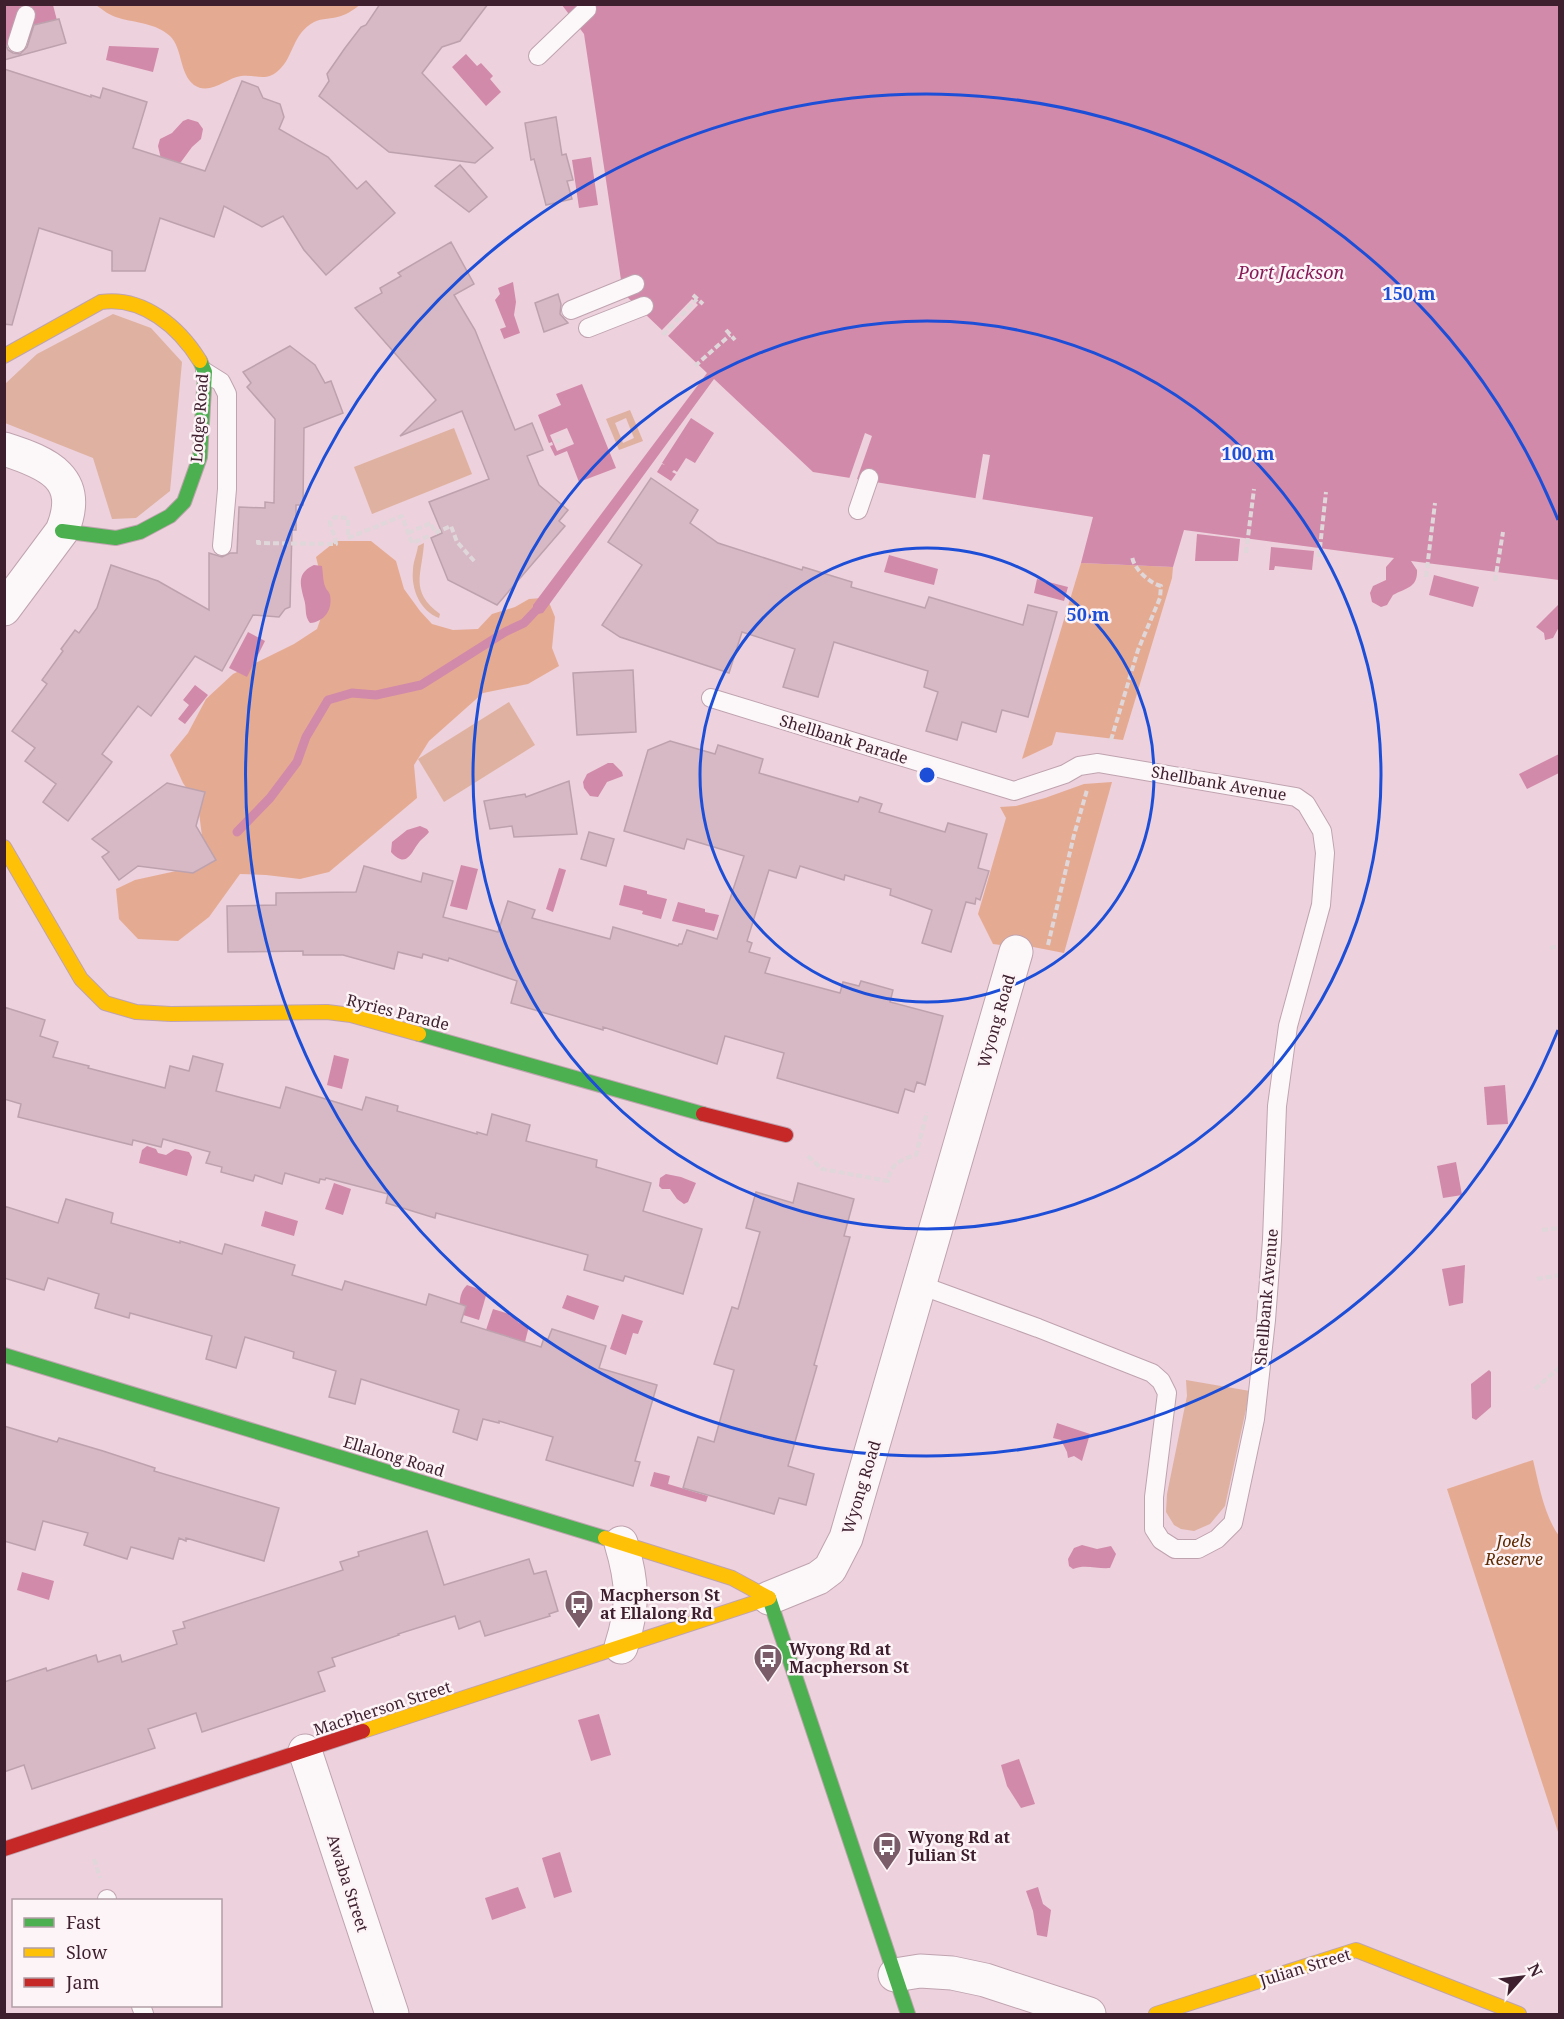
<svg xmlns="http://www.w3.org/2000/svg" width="1564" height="2019" viewBox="0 0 1564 2019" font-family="'Noto Serif',serif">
<rect width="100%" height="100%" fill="#edd1dc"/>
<g fill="#dfb1a1" fill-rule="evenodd">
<path d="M113 314 151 328 182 362 170 491 136 518 112 519 93 458 5 423V384L37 354Z"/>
<path d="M630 410 643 441 619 450 606 419ZM626 418 634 438 623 443 615 423Z"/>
<path d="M454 428 472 474 372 514 354 467Z"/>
<path d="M424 543C422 575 409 591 440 614L439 618C420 611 411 589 413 570 413 562 417 554 418 546Z"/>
<path d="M509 702 535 745 444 802 418 759Z"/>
<path d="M1186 1380 1250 1391 1225 1506 1210 1524 1194 1531 1181 1529 1174 1525 1166 1512 1167 1494 1187 1396Z"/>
</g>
<g fill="#e5aa92">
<path d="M96 5H360C354 9 348 14 341 16 332 19 322 18 314 22 293 33 293 57 280 69 266 83 257 74 241 76 226 78 210 96 194 85 179 73 183 49 170 36 156 23 136 23 119 18 110 16 103 10 96 5Z"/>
<path d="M336 541H371L396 561 404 589 420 611 432 624 453 630 478 629 492 614 515 607 529 599 542 598 548 600 555 617 552 648 559 666 528 684 483 693 429 741 414 765 417 798 329 872 300 879 266 875 240 874 209 917 178 941 138 939 119 919 116 889 135 880 199 866 202 836 198 805 183 783 170 755 188 733 206 699 233 674 294 644 317 629 325 606 321 577 316 557Z"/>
<path d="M1081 563 1173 567 1172 578 1123 740 1056 732 1052 745 1022 759Z"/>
<path d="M1112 782 1064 953 1028 946 1017 947 993 944 978 914 1006 818 1000 807 1016 806 1045 798 1084 784Z"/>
<path d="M1533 1460C1539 1485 1544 1515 1559 1536V1835L1447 1489Z"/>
</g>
<g fill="#d28aaa" fill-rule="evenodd">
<path d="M5 5H53L60 32 5 46Z"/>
<path d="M562 5H1559V580L1411 561 1417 570C1418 588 1405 588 1393 595L1387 605 1381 607 1372 602 1370 593 1373 586 1386 580V567L1394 558 1184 530 1173 567 1081 563 1093 517 813 472 714 379 543 613 533 615V605L707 373 623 293 584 34Z"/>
<path d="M109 46 159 48 153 72 106 60Z"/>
<path d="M466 54 477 66 481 63 493 76 490 79 501 92 486 106 452 67Z"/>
<path d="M188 119 198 122 203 129 201 139 192 147 181 162 176 165 161 159 158 146 160 139 172 133 183 121Z"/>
<path d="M591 157 598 205 579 208 572 160Z"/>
<path d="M513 282 516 302 514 315 520 333 504 339 500 329 506 327 495 300 500 294 498 288Z"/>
<path d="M582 384 616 468 579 482 567 451 555 456 550 446 553 445 552 442 549 443 538 415 561 405 556 394ZM567 428 574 444 557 451 550 435Z"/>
<path d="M691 418 714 433 695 463 686 458 677 472 674 470 672 472 676 474 671 481 657 472 662 464 665 465 662 463Z"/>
<path d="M1197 534 1240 539 1238 561H1195Z"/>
<path d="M1271 547 1314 551 1312 570 1275 566 1274 570H1269Z"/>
<path d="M889 555 938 569 934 585 884 572Z"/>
<path d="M314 565 322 566C323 573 323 581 325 586 327 592 328 589 330 595 333 610 324 622 310 623 304 616 307 608 304 599 300 583 297 573 314 565Z"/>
<path d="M1434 575 1479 587 1473 607 1429 595Z"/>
<path d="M1037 579 1068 587 1064 601 1034 593Z"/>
<path d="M1559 604V627L1553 638 1545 640 1544 633 1536 627Z"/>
<path d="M248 632 265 641 247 677 229 668Z"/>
<path d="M195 685 208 695 185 724 178 719 189 705 183 700Z"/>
<path d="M1559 754V773L1527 789 1519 774Z"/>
<path d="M608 763H613L622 772 623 776 607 782 598 797 590 796 584 788 583 782 587 774Z"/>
<path d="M420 826 427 829 429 832C427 835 424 837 421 840 412 849 408 871 391 852L392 842 407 830Z"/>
<path d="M461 865 478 869 467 910 450 906Z"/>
<path d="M559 868 566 870 553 912 546 909Z"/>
<path d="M624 885 647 891V894L667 899 661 919 642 914 643 911 619 905Z"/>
<path d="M678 902 705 909V912L719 915 714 931 672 921Z"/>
<path d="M334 1055 349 1059 342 1089 327 1085Z"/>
<path d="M1505 1085 1508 1124 1487 1125 1484 1087Z"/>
<path d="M147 1146 156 1149 158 1153 166 1155 175 1149 189 1152 192 1157 187 1176 139 1163 142 1150Z"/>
<path d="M1456 1162 1462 1195 1443 1198 1437 1166Z"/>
<path d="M666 1174 681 1177 696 1183 688 1202 684 1204 677 1199 670 1189H662L659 1186 660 1178Z"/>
<path d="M334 1183 351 1189 343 1215 325 1209Z"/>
<path d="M265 1211 298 1221 294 1236 261 1226Z"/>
<path d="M1465 1265 1463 1303 1449 1306 1442 1269Z"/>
<path d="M467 1285 487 1292 479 1320 460 1314C459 1305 459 1292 467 1285Z"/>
<path d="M567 1295 599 1306 594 1320 562 1308Z"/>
<path d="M493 1309 512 1315 519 1323 529 1326 525 1342 486 1330Z"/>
<path d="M622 1314 643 1321 638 1334 633 1333 626 1355 610 1349Z"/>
<path d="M1489 1370 1491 1372V1407L1476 1420 1472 1418 1471 1384Z"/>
<path d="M1057 1423 1090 1434 1082 1461 1074 1456 1068 1458 1067 1452 1061 1440 1053 1438Z"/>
<path d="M654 1472 670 1476 668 1484 708 1496 706 1502 650 1486Z"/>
<path d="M1082 1545 1097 1549 1111 1546 1116 1554 1110 1568C1096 1569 1085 1564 1073 1569L1069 1566 1068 1559 1074 1548Z"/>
<path d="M22 1572 54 1581 49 1600 17 1590Z"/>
<path d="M599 1714 611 1755 591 1761 578 1720Z"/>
<path d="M1019 1759 1035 1804 1021 1808 1007 1786 1001 1765Z"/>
<path d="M560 1852 572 1892 554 1898 542 1858Z"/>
<path d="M518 1887 526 1908 492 1920 485 1898Z"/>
<path d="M1038 1887 1043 1904 1051 1910 1047 1937 1037 1935 1033 1911 1026 1891Z"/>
</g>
<g fill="#edd1dc">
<path d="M692 299 698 305 666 338 660 332Z"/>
<path d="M865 433 872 436 856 482 849 479Z"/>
<path d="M983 454 990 455 982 502 975 501Z"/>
</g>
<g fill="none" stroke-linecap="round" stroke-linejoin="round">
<path stroke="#d28aaa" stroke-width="9" d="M237 832 270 798 297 762 306 737 328 700 352 693 376 695 421 685 505 632 524 623 540 606"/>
</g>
<g fill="#d7b8c5" stroke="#bda2ad" stroke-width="1.5">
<path d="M380 4H488L460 41 442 47 422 73 493 148 475 163 389 152 319 96 329 81 327 74 345 48 361 27 366 25Z"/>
<path d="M59 19 66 43 4 60 6 45 8 50 13 53 20 54 27 47 34 25Z"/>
<path d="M4 69 91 97V95L100 98 103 88 147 102 133 148 205 171 242 81 258 87 263 98 280 104 284 117 279 129 328 157 357 189 366 181 395 213 326 275 304 250 283 216 262 227 224 206 214 237 160 218 145 271H112V251L39 228 12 325 4 324Z"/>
<path d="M556 117 562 155 566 154 573 180 567 181 572 199 546 205 534 159 531 160 525 123Z"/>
<path d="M460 165 487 197 469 212 435 186Z"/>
<path d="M451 242 474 284 454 295 475 330 515 430 532 423 543 450 527 456 539 485 568 510 559 521 565 526 497 605 448 580 431 538 442 533 429 502 489 479 462 411 400 436 436 400 355 308 382 293 380 288 401 276 398 273Z"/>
<path d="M558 294 561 304 560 314 568 323 544 332 535 303Z"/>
<path d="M290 346 315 365 325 383 331 381 343 413 304 428 303 505H296V530H292L290 607 285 609 279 617 253 615 222 671 195 656 151 716 138 706 102 754 112 762 68 821 43 802 56 784 25 761 35 748 12 731 47 684 42 680 63 651 61 649 75 630 79 633 97 608 111 565 158 581 209 610V553L222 557 230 553H237L239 507 265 508V502L274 503 275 419 247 387 251 383 243 372Z"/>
<path d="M651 478 698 510 690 523 718 543 802 570 803 567 852 582 851 587 925 608 929 597 1023 625 1028 605 1057 612 1028 717 1002 710 996 732 962 722 957 740 926 731 938 692 924 687 928 671 834 642 818 697 783 687 795 649 742 632 729 673 620 637 602 625 642 565 608 542Z"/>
<path d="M633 670 636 732 577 735 573 673Z"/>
<path d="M670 741 715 754 718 745 763 759 759 773 858 802 860 797 882 804 879 812 945 832 948 823 987 834 978 868 989 871 980 900 976 898 975 904 966 902 951 952 922 943 932 910 890 895 891 889 845 875 844 880 800 866 796 878 769 870 747 941 752 943 749 952 770 958 765 973 840 993 843 982 859 986 861 981 893 990 890 1002 943 1016 925 1085 917 1082 914 1092 905 1089 898 1113 777 1078 784 1053 725 1036 717 1064 603 1027V1030L511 1003 517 981 449 958 448 961 423 954 422 958 398 952 394 969 343 955H303V951L228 952 227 906 276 905V893L356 892 364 866 421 882 423 873 453 881 443 917 498 932 508 901 535 910 532 918 610 939 613 927 678 946 679 944H682L687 930 717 939 744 856 687 839 684 849 624 831 648 750Z"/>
<path d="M569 781 577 834 514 837 512 826 490 829 484 801 525 794 526 797Z"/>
<path d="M167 783 205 792 196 826 216 860 193 873 138 866 119 880 102 857 109 852 92 839Z"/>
<path d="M589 832 614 839 606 866 581 859Z"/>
<path d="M4 1007 45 1020 40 1036 58 1042 53 1057 89 1066 88 1068 165 1088 170 1066 189 1071 193 1056 223 1064 216 1091 280 1108 286 1087 362 1110 366 1097 398 1106 397 1111 477 1134V1132L487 1135 492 1114 530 1125 526 1141 597 1160 596 1167 651 1183 643 1211 702 1229 683 1294 625 1276 623 1281 584 1270 588 1255 436 1213 435 1218 386 1203 388 1194 326 1178 325 1180 320 1179 319 1183 285 1173 282 1184 255 1175 253 1181 221 1172 222 1167 206 1163 210 1152 163 1139 161 1147 133 1140 132 1145 18 1117 21 1104 4 1099Z"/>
<path d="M798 1183 854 1199 844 1236 850 1237 814 1365 817 1366 788 1466 814 1474 806 1505 779 1498 774 1514 683 1488 698 1437 714 1442 734 1370 714 1364 732 1307 738 1309 760 1232 746 1228 756 1192 793 1203Z"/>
<path d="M66 1199 113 1213 111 1223 180 1243V1241L222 1254 225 1244 295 1265 292 1275 342 1290 345 1281 426 1305 429 1294 466 1306 461 1322 541 1347 544 1338 548 1339 552 1329 606 1346 599 1368 657 1385 635 1461 640 1462 633 1486 546 1460 553 1437 499 1421V1423L483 1419 477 1440 453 1432 459 1410 361 1379 355 1404 329 1397 336 1371 293 1358 294 1352 245 1337 236 1368 206 1359 212 1336 130 1313 129 1318 95 1308 99 1294 48 1278 44 1290 4 1278V1206L58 1223Z"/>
<path d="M4 1426 57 1442 59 1438 103 1451 155 1468 154 1471 279 1508 264 1561 186 1538V1541L179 1538 173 1559 131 1547 127 1559 84 1545 88 1533 43 1521 35 1550 4 1541Z"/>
<path d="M427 1531 444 1585 529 1559 534 1574 546 1571 558 1611 549 1614 550 1616 485 1636 480 1621 459 1629 455 1616 398 1634 399 1635 332 1658 335 1666 318 1672 325 1691 202 1732 196 1713 148 1729 155 1748 32 1789 24 1765 4 1772V1682L46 1668 47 1671 96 1655 98 1662 120 1655 122 1662 177 1644 173 1631 185 1628 183 1622 343 1570 340 1562 359 1556 358 1552Z"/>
</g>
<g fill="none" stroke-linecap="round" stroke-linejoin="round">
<g stroke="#bfa3af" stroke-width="20">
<g id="lane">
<path d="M17 43 26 15"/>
<path d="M538 56 587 9"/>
<path d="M571 310 635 284"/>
<path d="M588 328 644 306"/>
<path d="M205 372 221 382 227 394V489L222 546"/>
<path d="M858 510 869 478"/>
<path d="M711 698 1014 791 1065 774 1079 766 1098 763 1296 797 1306 804 1322 831 1325 853 1321 905 1288 1026 1277 1106 1272 1240 1266 1320 1255 1419 1233 1523 1217 1539 1198 1549H1175L1161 1540 1154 1529V1497L1167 1393 1161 1381 1152 1373 1038 1328 920 1285"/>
<path d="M107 1899V1900"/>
<path d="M141 2006 144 2014"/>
</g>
</g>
<g stroke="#bfa3af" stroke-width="35">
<g id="street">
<path d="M4 449C48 463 84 478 62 531L4 609"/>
<path d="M769 1598 818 1578 830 1569 846 1538 1016 952"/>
<path d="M621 1647C634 1606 633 1583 621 1543"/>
<path d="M305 1751 392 2014"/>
<path d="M895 1975 920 1971 952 1973 985 1980 1089 2014"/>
</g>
</g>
<g stroke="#bfa3af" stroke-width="16">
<g id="fast">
<path d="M62 531 116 538 140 532 170 516 184 502 200 457 205 372 200 361"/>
<path d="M419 1034 703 1114"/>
<path d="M4 1355 605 1538"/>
<path d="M769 1598 908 2014"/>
</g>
</g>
<g stroke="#bfa3af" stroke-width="16">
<g id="slow">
<path d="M4 356 101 302C143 296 179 327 200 361"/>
<path d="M4 847 81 979 105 1003 136 1012 171 1014 327 1012 351 1015 419 1034"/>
<path d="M605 1538 732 1578 769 1598"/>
<path d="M363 1731 769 1598"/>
<path d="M1156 2014 1356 1950 1519 2014"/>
</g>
</g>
<g stroke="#bfa3af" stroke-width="16">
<g id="jam">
<path d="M703 1114 786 1135"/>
<path d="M4 1849 363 1731"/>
</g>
</g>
<g stroke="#dfd7da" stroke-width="4" stroke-dasharray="6 3" stroke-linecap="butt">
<path d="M693 295 703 304"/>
<path d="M726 330 735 340"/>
<path d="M663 335 697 299"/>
<path d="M695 366 730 335"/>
<path d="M555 442 560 440"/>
<path d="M408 533 431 523 435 533 451 526 457 542 476 563"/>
<path d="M258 540V543L336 544C335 534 331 530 330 522L335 517 348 518V538L402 516 412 543 429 536"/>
<path d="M1246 553 1254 489"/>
<path d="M1319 557 1326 492"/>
<path d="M1426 577 1435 503"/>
<path d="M1495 581 1503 532"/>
<path d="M1111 740 1138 650 1160 598 1161 586C1149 583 1133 568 1132 556"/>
<path d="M1048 945 1074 835 1087 790"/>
<path d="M1550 948 1560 946"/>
<path d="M808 1156 822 1169 888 1181C891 1163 900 1160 916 1155L927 1112"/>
<path d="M1542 1230 1560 1228"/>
<path d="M1537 1279 1560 1275"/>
<path d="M1535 1389 1560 1367"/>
<path d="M94 1859 100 1878"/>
</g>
<use href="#lane" stroke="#fcf8fa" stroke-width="18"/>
<use href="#street" stroke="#fcf8fa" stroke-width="33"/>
<use href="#fast" stroke="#4caf50" stroke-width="14"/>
<use href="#slow" stroke="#ffc107" stroke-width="14"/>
<use href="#jam" stroke="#c62828" stroke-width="14"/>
</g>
<g fill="none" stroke="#1d4ed8" stroke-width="3">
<circle cx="927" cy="775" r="227"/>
<circle cx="927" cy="775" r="454"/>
<path d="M1558 1030A681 681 0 1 1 1558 520"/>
</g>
<defs>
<g id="bus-pin" transform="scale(1.5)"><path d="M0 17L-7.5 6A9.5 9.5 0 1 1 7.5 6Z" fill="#7b5d6a" stroke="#fdf4f7"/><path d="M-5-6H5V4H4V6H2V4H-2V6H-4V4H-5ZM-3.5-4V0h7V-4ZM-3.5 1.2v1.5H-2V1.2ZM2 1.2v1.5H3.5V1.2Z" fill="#fff"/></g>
</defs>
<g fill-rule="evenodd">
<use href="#bus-pin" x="579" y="1604"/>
<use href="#bus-pin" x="768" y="1658"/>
<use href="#bus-pin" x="887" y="1846"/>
</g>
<g text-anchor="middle" stroke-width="5" stroke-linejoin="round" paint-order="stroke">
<g font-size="16" fill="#3e1f2d" stroke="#fdf4f7">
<text transform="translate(199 418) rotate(-86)" y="6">Lodge Road</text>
<text transform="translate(844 739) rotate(17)" y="6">Shellbank Parade</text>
<text transform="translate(1219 783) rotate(10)" y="6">Shellbank Avenue</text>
<text transform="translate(398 1012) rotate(14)" y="6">Ryries Parade</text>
<text transform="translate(996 1021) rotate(-74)" y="6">Wyong Road</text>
<text transform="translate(1266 1297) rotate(-85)" y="6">Shellbank Avenue</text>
<text transform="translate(394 1456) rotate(17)" y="6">Ellalong Road</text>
<text transform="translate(861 1487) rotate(-73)" y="6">Wyong Road</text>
<text transform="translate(382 1708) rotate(-18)" y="6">MacPherson Street</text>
<text transform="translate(348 1883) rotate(72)" y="6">Awaba Street</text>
<text transform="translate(1305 1967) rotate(-17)" y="6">Julian Street</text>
</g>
<g font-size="16" font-style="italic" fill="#5e2900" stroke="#fdf4f7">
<text x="1514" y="1547">Joels<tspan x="1514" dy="18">Reserve</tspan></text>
</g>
<g font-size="16" font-weight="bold" fill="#3e1f2d" stroke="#fdf4f7" text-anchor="start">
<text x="600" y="1601">Macpherson St<tspan x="600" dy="18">at Ellalong Rd</tspan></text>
<text x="789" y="1655">Wyong Rd at<tspan x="789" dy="18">Macpherson St</tspan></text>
<text x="908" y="1843">Wyong Rd at<tspan x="908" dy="18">Julian St</tspan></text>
</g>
<g font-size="18" font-style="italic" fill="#871a57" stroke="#fdf4f7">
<text x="1291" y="279">Port Jackson</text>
</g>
</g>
<circle cx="927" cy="775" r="9" fill="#1d4ed8" stroke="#fdf4f7" stroke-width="3"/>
<g font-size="18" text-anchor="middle" font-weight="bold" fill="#1d4ed8" stroke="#fdf4f7" stroke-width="5" stroke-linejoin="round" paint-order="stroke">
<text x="1409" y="300">150 m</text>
<text x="1248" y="460">100 m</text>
<text x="1088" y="621">50 m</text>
</g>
<rect width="1564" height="2019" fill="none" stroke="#3e1f2d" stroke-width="12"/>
<rect x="12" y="1899" width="210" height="108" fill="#fdf4f7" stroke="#b19fa6" stroke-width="1.5"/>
<rect x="24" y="1918" width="30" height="9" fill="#4caf50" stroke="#b19fa6" stroke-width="1.5"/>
<text x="66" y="1929" font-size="18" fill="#3e1f2d">Fast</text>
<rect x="24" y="1948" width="30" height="9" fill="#ffc107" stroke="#b19fa6" stroke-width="1.5"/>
<text x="66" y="1959" font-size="18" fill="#3e1f2d">Slow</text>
<rect x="24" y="1978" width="30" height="9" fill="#c62828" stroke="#b19fa6" stroke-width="1.5"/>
<text x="66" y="1989" font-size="18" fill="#3e1f2d">Jam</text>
<g transform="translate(1522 1977) rotate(62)" stroke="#fdf4f7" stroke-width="4.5" paint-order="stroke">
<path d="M0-4.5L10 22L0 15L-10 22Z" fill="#3e1f2d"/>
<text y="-9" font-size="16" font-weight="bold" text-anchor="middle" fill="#3e1f2d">N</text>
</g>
</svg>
